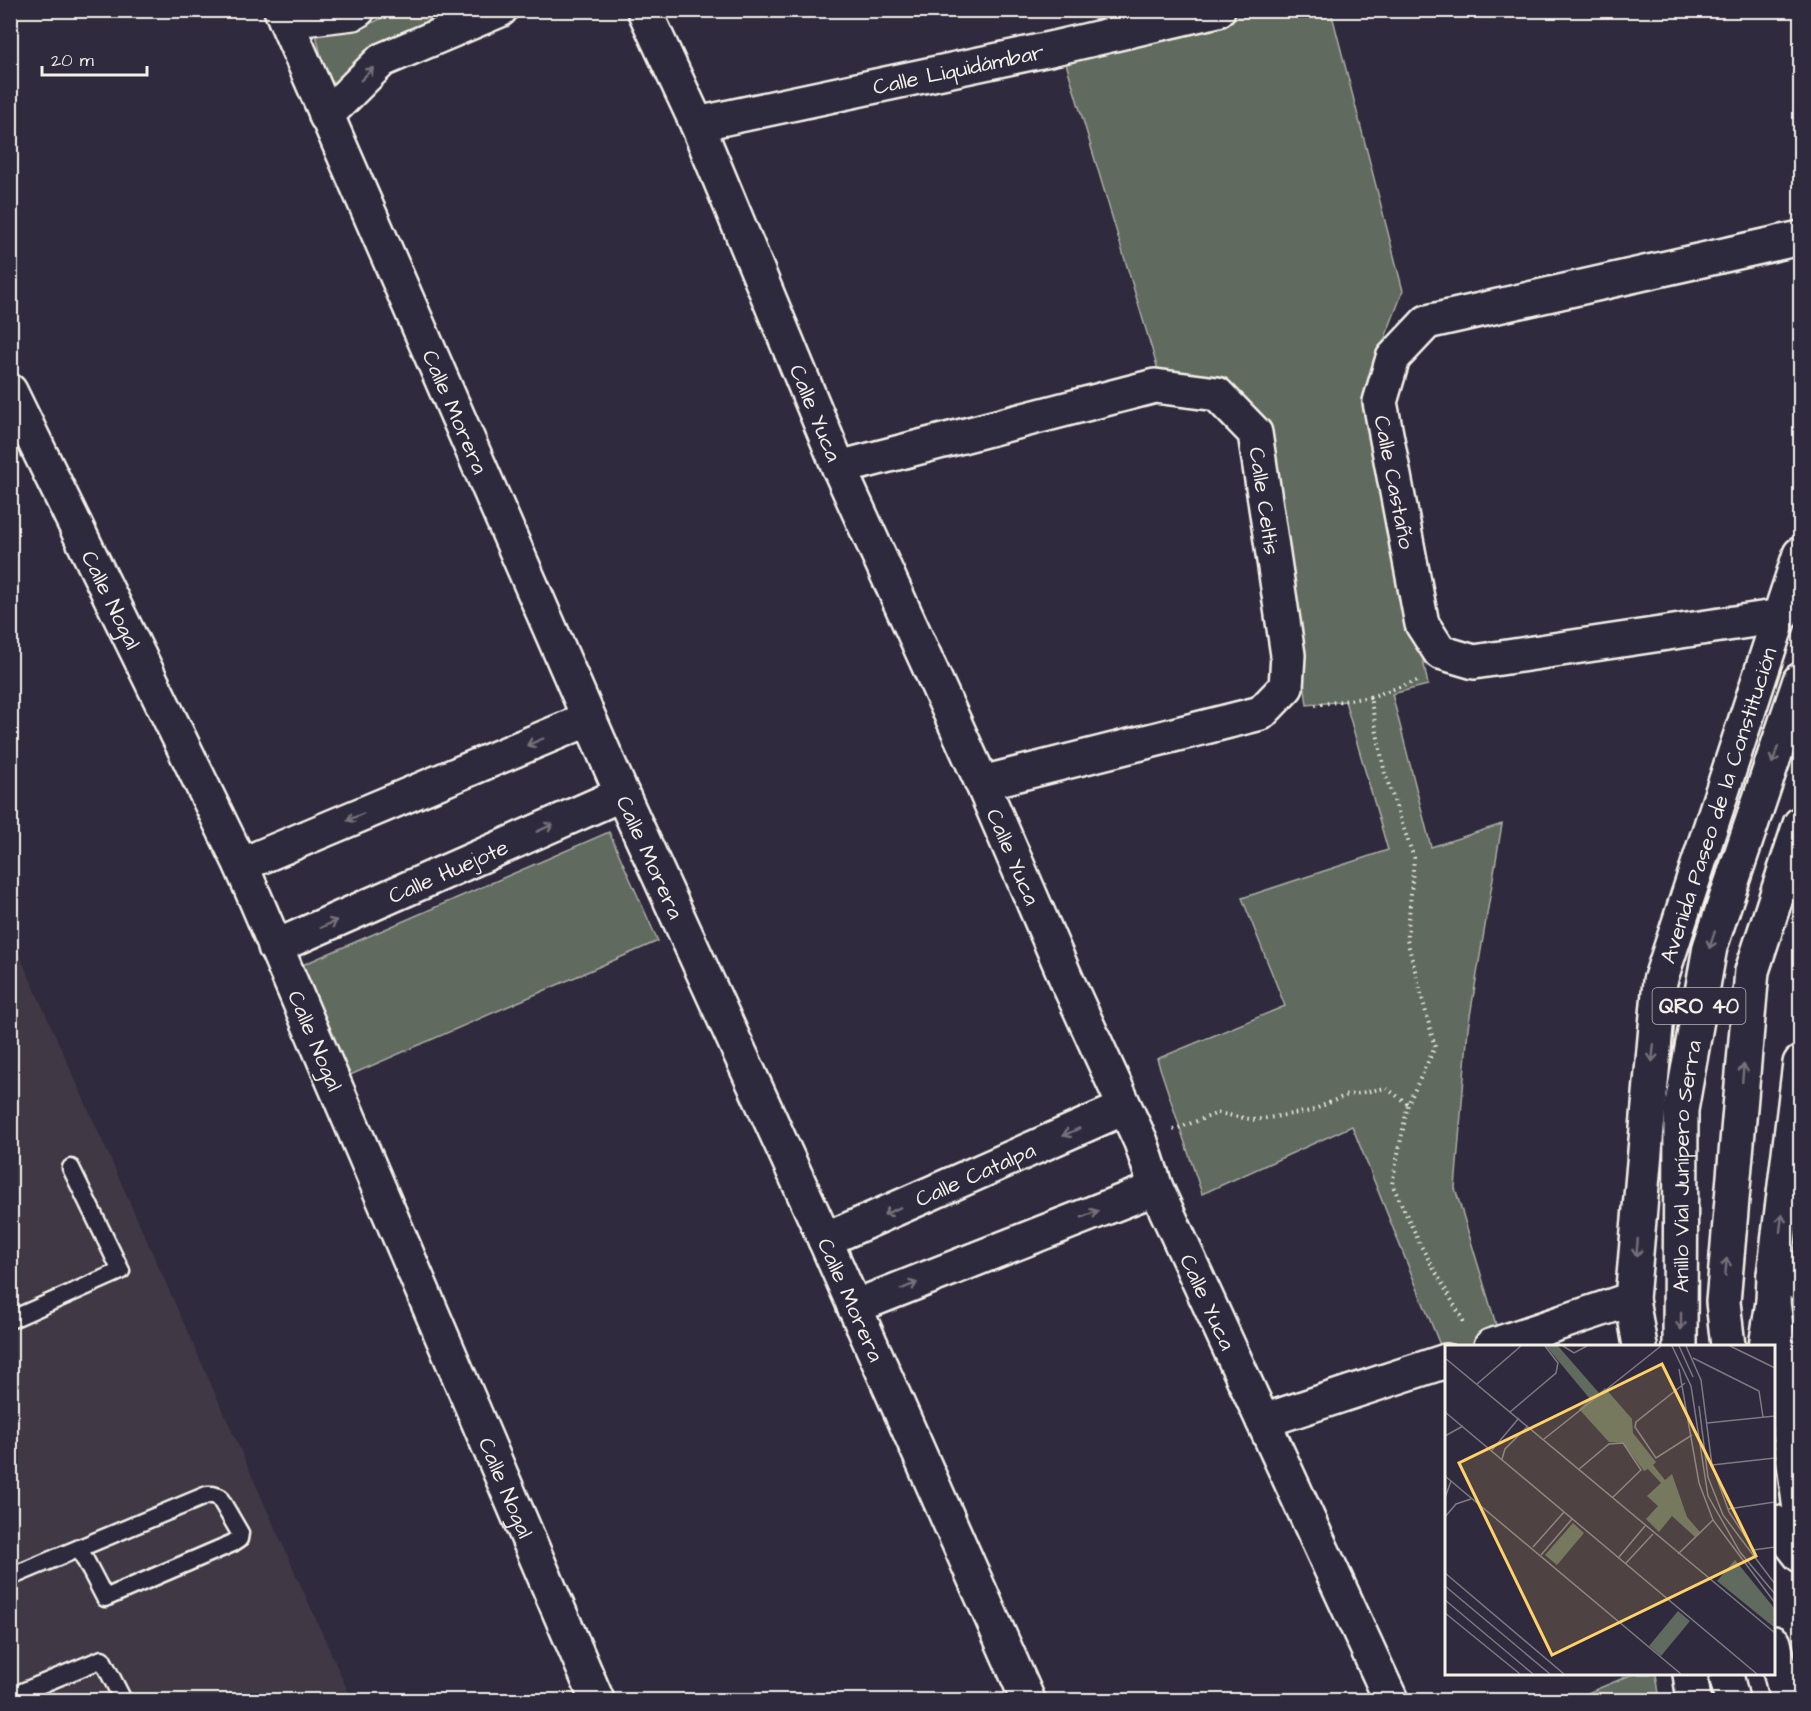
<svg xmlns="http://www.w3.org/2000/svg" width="1811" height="1711" viewBox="0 0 1811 1711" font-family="'Architects Daughter',sans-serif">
<rect width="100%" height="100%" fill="#2f2a3d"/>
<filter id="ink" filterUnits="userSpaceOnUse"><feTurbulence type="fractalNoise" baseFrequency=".0167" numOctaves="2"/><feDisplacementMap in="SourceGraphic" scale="12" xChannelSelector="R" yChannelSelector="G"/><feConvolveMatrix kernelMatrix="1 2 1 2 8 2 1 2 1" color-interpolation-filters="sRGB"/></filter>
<g filter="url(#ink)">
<path fill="#3f3844" d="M11 936 352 1700H11Z"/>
<g fill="#606a5f" stroke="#aaaea4" stroke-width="1.5">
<path d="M396 11H465L330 96 316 34 374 22Z"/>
<path d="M1144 11H1331L1403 291 1363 395 1414 614 1428 685 1392 694 1431 847 1502 824 1468 1028 1455 1188 1500 1338 1474 1346H1446L1444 1355 1352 1126 1202 1194 1157 1059 1285 1006 1242 898 1388 850 1345 701 1307 705 1299 640 1258 431 1159 373 1056 30Z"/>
<path d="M609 832 658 941 348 1076 300 966Z"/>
<path d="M1633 1674H1656L1660 1700H1571Z"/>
</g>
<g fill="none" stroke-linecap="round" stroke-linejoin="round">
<g stroke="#f4f1e8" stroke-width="21">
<g id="service">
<path d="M10 1320 121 1271 71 1168"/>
<path d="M10 1577 207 1495H213L219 1497 240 1533 239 1539 233 1543 105 1598 79 1548"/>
<path d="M10 1697 102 1659 123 1700"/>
</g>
</g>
<g stroke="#f4f1e8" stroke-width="38">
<g id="minor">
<path id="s1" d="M281 10 622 794 825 1240 1028 1700"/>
<path id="s2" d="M644 10 697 124 839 468 982 783 1068 983 1141 1142 1156 1188 1391 1700"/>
<path d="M286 21 353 13 358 10"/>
<path d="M326 116 382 60 500 10"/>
<path id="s3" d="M697 124 1050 49 1218 10"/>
<path id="s4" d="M10 391 241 865 597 1700"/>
<path id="s5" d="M839 468 1155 386 1217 394 1255 433 1288 655 1286 687 1261 713 982 783"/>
<path d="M1781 616 1474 662 1440 652 1422 624 1380 402 1393 358 1427 322 1800 238"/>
<path d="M241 865 589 719"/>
<path id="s6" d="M275 947 622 794"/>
<path id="s7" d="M825 1240 1124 1108"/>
<path d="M1774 1275 1800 1283"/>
<path d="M854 1307 1156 1188"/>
<path d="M1491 1346 1632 1299"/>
<path d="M1263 1421 1446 1361"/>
</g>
</g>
<g stroke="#f4f1e8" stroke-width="38">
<g id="tertiary">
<path d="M1800 1063 1774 1275 1773 1302 1800 1510"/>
<path id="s8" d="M1640 1346 1632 1299 1660 981 1800 554"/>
<path d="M1690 1674 1694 1700"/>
</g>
</g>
<g stroke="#f4f1e8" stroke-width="38">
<g id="trunk">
<path id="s9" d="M1680 1346 1681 1110 1710 947 1800 680"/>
<path d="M1728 1346 1723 1302 1752 971 1800 824"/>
<path d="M1766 1346 1773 1302"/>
<path d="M1774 1522 1800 1555"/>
<path d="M1774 1643 1787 1700"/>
<path d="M1726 1674 1732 1700"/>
</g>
</g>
<g stroke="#f4f1e8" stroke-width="4" stroke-dasharray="1.5 4.5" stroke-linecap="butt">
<path d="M1370 697 1420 680"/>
<path d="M1315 705 1370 697 1385 774 1414 858 1407 940 1435 1047 1408 1104 1392 1184 1421 1246 1465 1324"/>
<path d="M1173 1130 1218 1113 1255 1120 1311 1111 1344 1096 1386 1088 1408 1104"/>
</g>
<use href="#service" stroke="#2f2a3d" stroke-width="16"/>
<use href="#minor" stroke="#2f2a3d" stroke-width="33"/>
<use href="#tertiary" stroke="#2f2a3d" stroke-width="33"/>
<use href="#trunk" stroke="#2f2a3d" stroke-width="33"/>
</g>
<defs><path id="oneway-shaft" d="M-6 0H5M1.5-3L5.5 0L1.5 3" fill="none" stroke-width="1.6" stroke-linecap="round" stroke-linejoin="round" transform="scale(1.5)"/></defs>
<g stroke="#747079">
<use href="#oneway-shaft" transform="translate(367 74) rotate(-46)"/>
<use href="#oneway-shaft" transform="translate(535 742) rotate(157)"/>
<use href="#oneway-shaft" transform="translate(1775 755) rotate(109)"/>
<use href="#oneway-shaft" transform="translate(355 817) rotate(157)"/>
<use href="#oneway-shaft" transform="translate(545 828) rotate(-24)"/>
<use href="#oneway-shaft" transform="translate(329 924) rotate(-24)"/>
<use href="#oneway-shaft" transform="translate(1712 940) rotate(108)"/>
<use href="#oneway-shaft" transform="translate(1653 1053) rotate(95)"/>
<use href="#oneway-shaft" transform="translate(1743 1073) rotate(-85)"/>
<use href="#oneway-shaft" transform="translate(1071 1132) rotate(156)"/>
<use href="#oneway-shaft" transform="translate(892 1211) rotate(156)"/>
<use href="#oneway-shaft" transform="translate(1090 1214) rotate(-22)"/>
<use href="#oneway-shaft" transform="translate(1781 1223) rotate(-83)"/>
<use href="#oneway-shaft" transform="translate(1637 1248) rotate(95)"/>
<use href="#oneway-shaft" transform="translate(1726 1267) rotate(-85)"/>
<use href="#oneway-shaft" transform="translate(909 1286) rotate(-22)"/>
<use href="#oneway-shaft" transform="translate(1681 1321) rotate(90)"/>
</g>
</g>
<g text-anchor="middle" stroke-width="6" stroke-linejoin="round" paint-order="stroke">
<rect fill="#2f2a3d" stroke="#b9b5b5" stroke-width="1.5" x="1652.5" y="988" width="93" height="36" rx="4.5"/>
<g font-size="21" font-weight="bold" fill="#f4f1e8">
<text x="1699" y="1013">QRO 40</text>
</g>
<g font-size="22" fill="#f4f1e8" stroke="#2f2a3d">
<text dy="8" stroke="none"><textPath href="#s3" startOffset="267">Calle Liquidámbar</textPath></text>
<text dy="8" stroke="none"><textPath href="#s1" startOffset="438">Calle Morera</textPath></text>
<text dy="8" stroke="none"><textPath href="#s2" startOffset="438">Calle Yuca</textPath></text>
<text transform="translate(1395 482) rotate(79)" y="8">Calle Castaño</text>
<text dy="8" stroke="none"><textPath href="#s5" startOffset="512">Calle Celtis</textPath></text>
<text dy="8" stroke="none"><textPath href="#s4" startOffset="232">Calle Nogal</textPath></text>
<text dy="8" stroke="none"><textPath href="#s8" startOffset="552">Avenida Paseo de la Constitución</textPath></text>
<text dy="8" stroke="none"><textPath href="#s1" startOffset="924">Calle Morera</textPath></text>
<text dy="8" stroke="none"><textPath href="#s2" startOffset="924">Calle Yuca</textPath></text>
<text dy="8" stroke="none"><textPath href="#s6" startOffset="189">Calle Huejote</textPath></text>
<text dy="8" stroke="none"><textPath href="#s4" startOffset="718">Calle Nogal</textPath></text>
<text dy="8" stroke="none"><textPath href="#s9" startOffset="180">Anillo Vial Junípero Serra</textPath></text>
<text dy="8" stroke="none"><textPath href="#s7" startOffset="164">Calle Catalpa</textPath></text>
<text dy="8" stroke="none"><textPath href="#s1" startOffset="1410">Calle Morera</textPath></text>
<text dy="8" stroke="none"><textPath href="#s2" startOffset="1410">Calle Yuca</textPath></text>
<text dy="8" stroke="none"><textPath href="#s4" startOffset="1204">Calle Nogal</textPath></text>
</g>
</g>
<g transform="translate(1445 1345)">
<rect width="330" height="330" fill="#2f2a3d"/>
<path d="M101 1H113L154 48 160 43 187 74 188 88 211 117 208 120 220 135 227 129 242 172 255 187 250 192 227 171 214 187 201 174 213 161 202 151 216 138 203 124 199 126 178 98 164 97 134 64 145 54ZM128 178 139 188 112 220 100 210ZM290 215 330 264V283L272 236ZM233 266 245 276 216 311 204 301Z" fill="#606a5f"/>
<path fill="none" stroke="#7e7a81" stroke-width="1.5" d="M118 1 129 8 142 1M227 1 246 41 263 151 295 207 330 249M234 1 248 32M241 1 256 35 267 120 284 167 309 205M285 1 330 23M0 13 330 288M248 13 314 46 318 72M234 24 254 138 268 175 330 258M240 38 191 77 190 82 211 113 247 90M32 39 76 1M254 61 263 132 278 170 330 239M0 67 312 329M65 67 111 28 113 18 100 1M262 78 330 71M0 91 18 81M99 94 216 1M47 105 74 73M57 114 60 104 83 81M267 120 330 113M133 125 164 99 178 98 196 125 167 153M0 131 236 329M0 153 6 136M283 164 330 157M0 172 11 159 26 154M88 202 119 167M308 205 330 202M233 209 268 175M96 210 127 174M174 212 200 181M181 218 208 189M0 228 119 329M0 241 105 329M0 255 88 329M0 268 75 329"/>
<path fill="#ffd166" fill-opacity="0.15" stroke="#ffd166" stroke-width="3" d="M217 19 311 211 107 310 14 118Z"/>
<rect width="330" height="330" fill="none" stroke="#f4f1e8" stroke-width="3"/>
</g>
<rect width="1811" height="1711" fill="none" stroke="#2f2a3d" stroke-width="36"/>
<rect x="18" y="18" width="1775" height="1675" fill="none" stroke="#f4f1e8" stroke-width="2" filter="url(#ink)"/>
<path d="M42 66v9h105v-9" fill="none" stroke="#f4f1e8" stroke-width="3"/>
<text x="51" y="66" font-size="18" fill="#f4f1e8" stroke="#2f2a3d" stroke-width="4.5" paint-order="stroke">20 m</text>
</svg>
